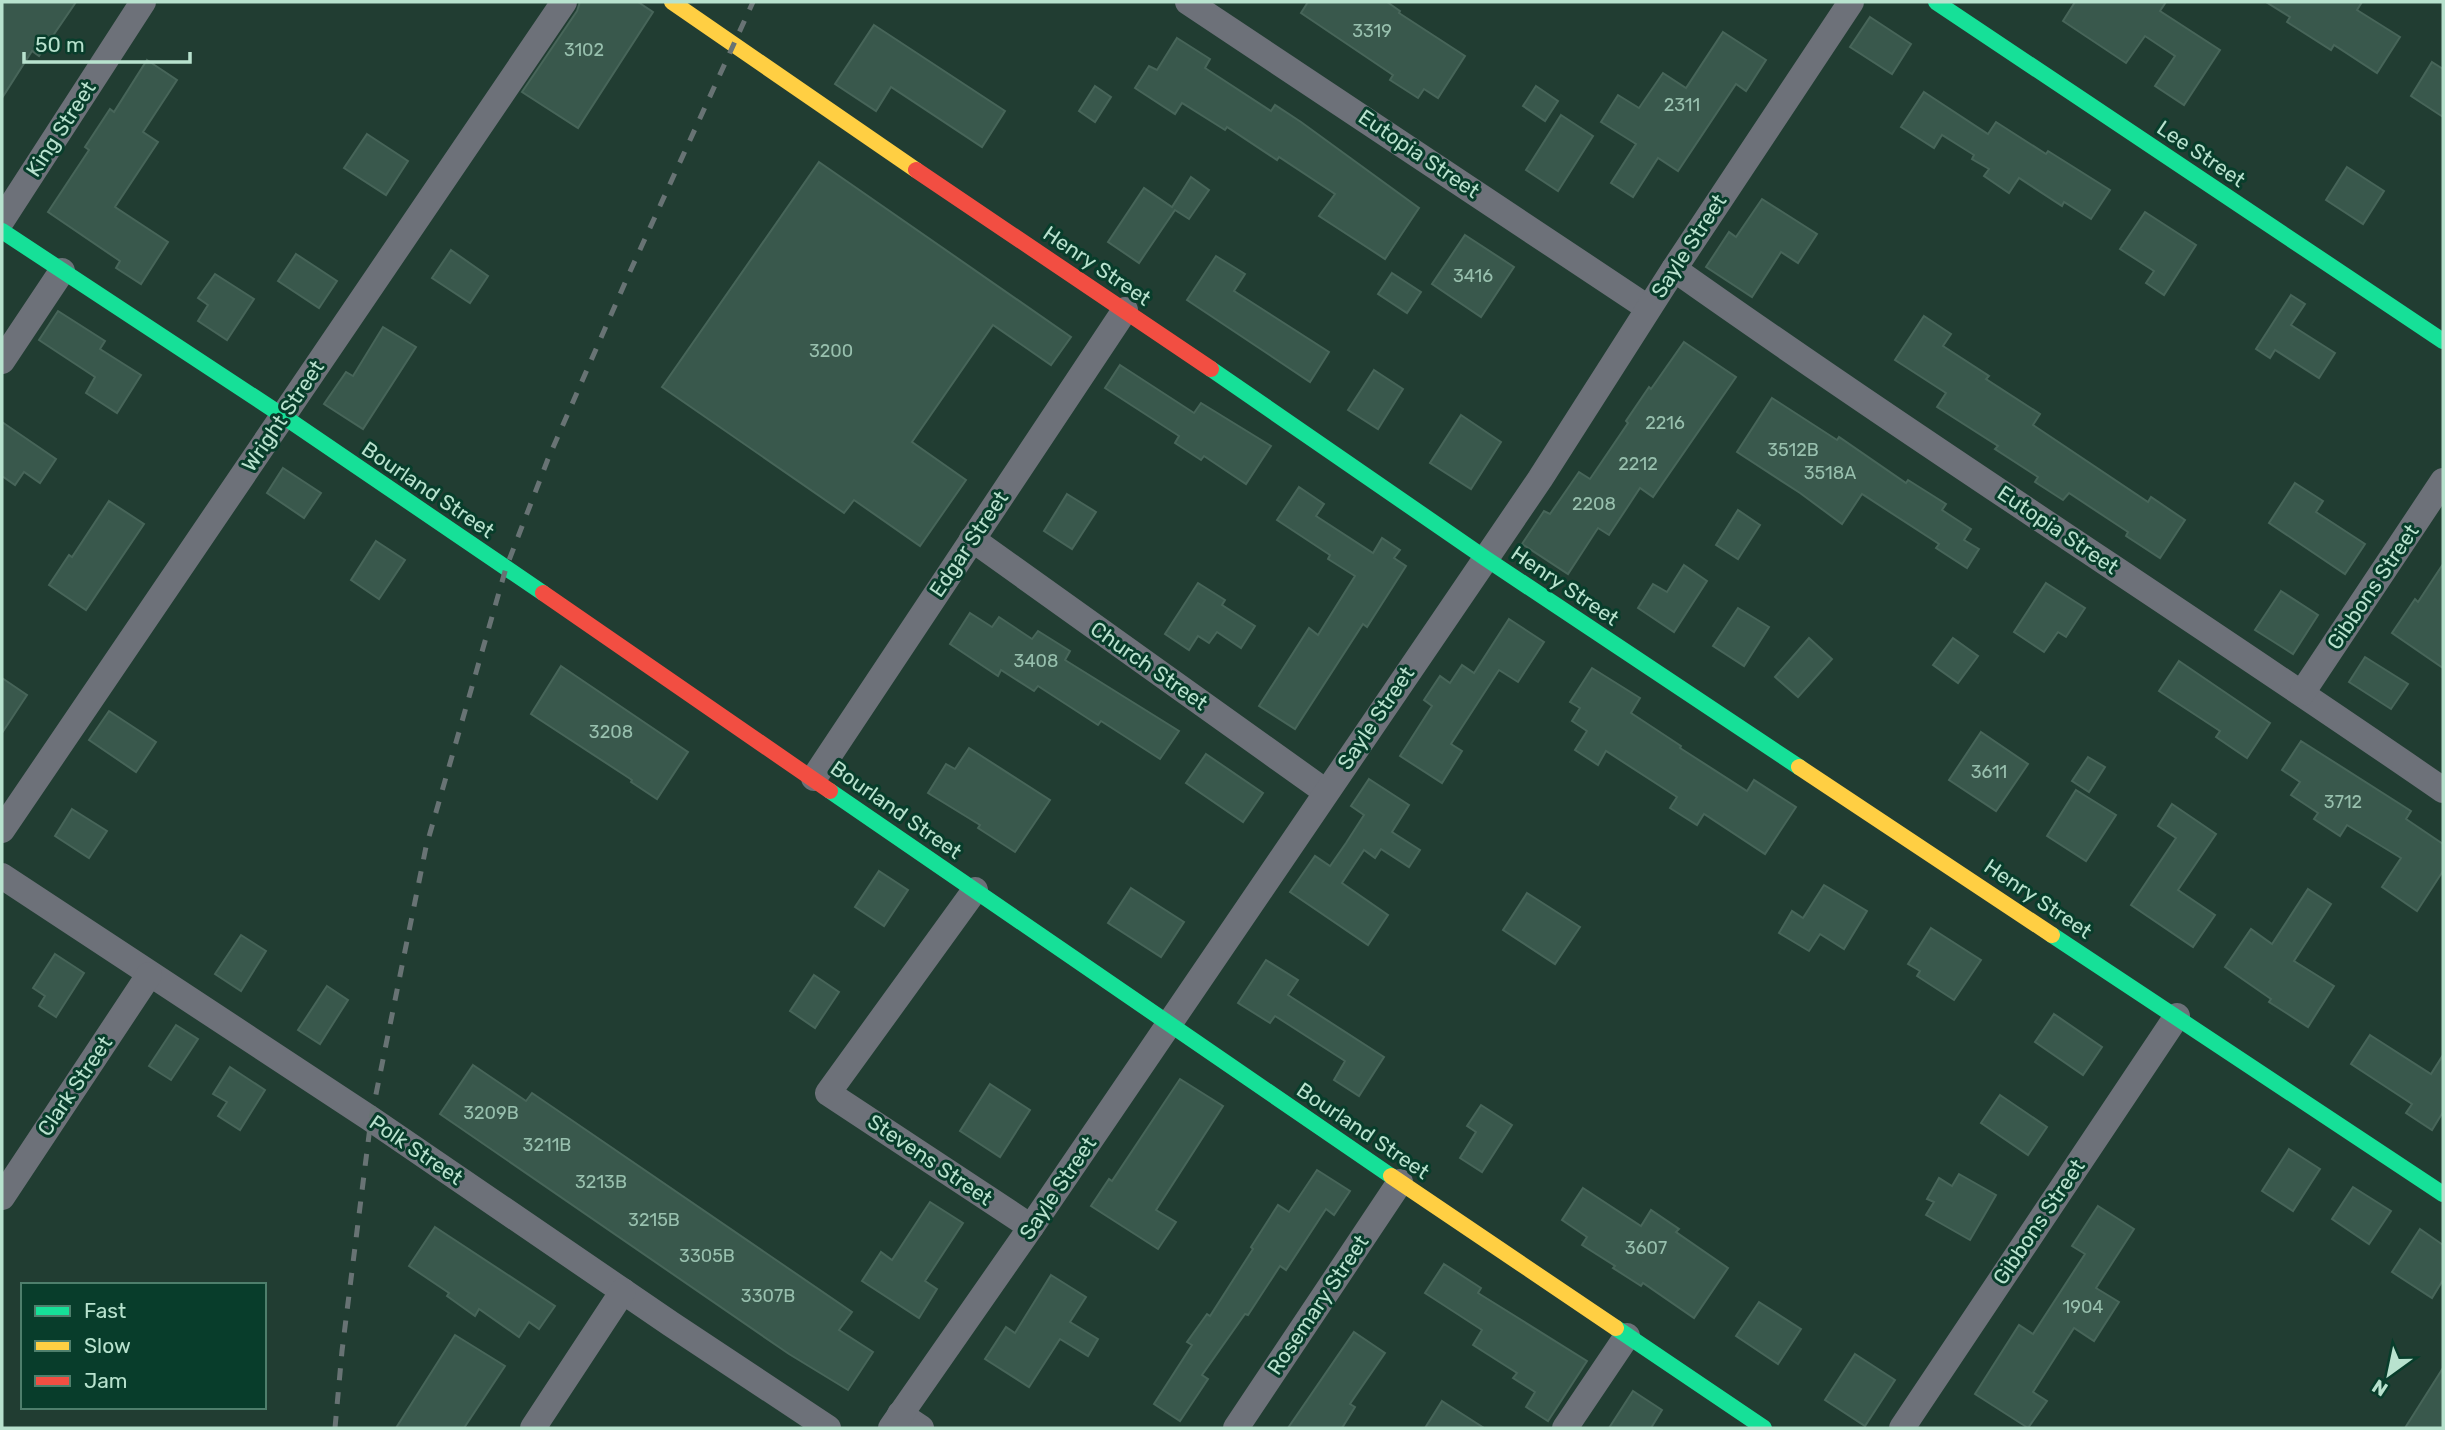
<svg xmlns="http://www.w3.org/2000/svg" width="2445" height="1430" viewBox="0 0 2445 1430" font-family="Rubik,sans-serif">
<rect width="100%" height="100%" fill="#213d32"/>
<g fill="#39584c" stroke="#476559" stroke-width="2">
<path d="M2 2H76L39 56 32 51 2 98Z"/>
<path d="M580 2H638L653 12 578 128 522 92 577 11Z"/>
<path d="M1308 2H1387L1400 11 1399 13 1465 56 1438 98 1424 89 1418 98 1390 80 1393 75 1301 13Z"/>
<path d="M2075 2H2166L2160 11 2220 50 2184 105 2155 86 2175 56 2145 36 2126 63 2063 21Z"/>
<path d="M2266 2H2362L2357 10 2400 37 2377 73 2334 45 2331 50 2287 22 2290 17Z"/>
<path d="M1870 17 1911 44 1892 74 1850 47Z"/>
<path d="M874 25 1005 111 982 147 891 87 876 111 835 84Z"/>
<path d="M1723 32 1766 60 1746 91 1736 84 1678 171 1658 158 1633 197 1611 183 1636 144 1601 122 1618 95 1639 108 1663 73 1686 88Z"/>
<path d="M1177 38 1210 59 1205 68 1271 111 1275 105 1301 122 1419 208 1385 259 1319 216 1335 194 1279 157 1277 160 1227 127 1225 130 1182 103 1175 114 1135 88 1149 66 1157 70Z"/>
<path d="M147 60 177 80 143 132 158 142 115 207 168 242 141 284 116 268 120 261 48 212 89 150 85 147 110 109 114 112Z"/>
<path d="M2432 62 2443 69V117L2411 96Z"/>
<path d="M1095 86 1111 97 1095 122 1079 111Z"/>
<path d="M1536 86 1558 101 1545 121 1523 106Z"/>
<path d="M1924 92 1988 134 1996 122 2046 154 2048 151 2110 190 2091 219 2064 202 2062 206 2019 178 2009 193 1984 176 1989 169 1972 159 1974 155 1942 135 1934 148 1901 127Z"/>
<path d="M1561 115 1593 136 1558 191 1526 170Z"/>
<path d="M367 134 408 161 386 195 344 168Z"/>
<path d="M819 162 1071 337 1051 365 993 325 912 442 966 480 920 546 854 500 844 513 662 387Z"/>
<path d="M2347 167 2384 191 2363 224 2326 200Z"/>
<path d="M1191 177 1209 190 1189 219 1175 210 1139 263 1108 242 1144 188 1172 207Z"/>
<path d="M1762 199 1817 234 1798 263 1781 252 1752 297 1706 267 1729 232 1736 237Z"/>
<path d="M2145 212 2196 245 2164 295 2146 283 2154 271 2120 249Z"/>
<path d="M1465 235 1514 267 1481 317 1432 284Z"/>
<path d="M451 250 488 276 470 303 432 278Z"/>
<path d="M296 254 337 281 319 308 278 281Z"/>
<path d="M1216 256 1245 274 1234 291 1329 352 1310 382 1187 300Z"/>
<path d="M1392 273 1421 292 1407 313 1378 294Z"/>
<path d="M215 274 254 299 227 340 198 321 208 305 198 298Z"/>
<path d="M2291 295 2305 304 2291 325 2335 353 2319 378 2275 350 2270 358 2256 349Z"/>
<path d="M58 311 105 341 100 349 141 375 117 413 86 393 95 377 39 340Z"/>
<path d="M1924 316 1951 334 1943 346 1989 376 1986 379 2040 414 2033 425 2148 502 2151 497 2185 520 2160 558 2126 536 2128 532 2069 493 2063 500 2035 482 2038 477 1995 449 1998 446 1937 407 1946 393 1895 360Z"/>
<path d="M383 327 416 347 363 429 324 404 346 372 353 376Z"/>
<path d="M1684 342 1736 377 1653 497 1640 488 1609 535 1598 528 1568 574 1522 544 1544 511 1550 514 1579 472 1590 479 1628 423 1626 421 1649 387 1651 389Z"/>
<path d="M1120 365 1194 413 1201 403 1271 446 1246 484 1204 456 1201 460 1175 443 1179 436 1105 388Z"/>
<path d="M1374 370 1403 389 1378 429 1348 410Z"/>
<path d="M1772 398 1837 440 1839 437 1906 483 1908 480 1946 504 1942 510 1971 529 1964 540 1979 549 1967 568 1936 548 1939 544 1862 494 1842 524 1800 493 1737 452Z"/>
<path d="M1461 415 1501 442 1471 489 1430 463Z"/>
<path d="M2 422 56 459 40 483 24 472 15 485 2 476Z"/>
<path d="M283 468 321 493 304 518 267 493Z"/>
<path d="M2295 483 2323 501 2316 512 2365 544 2345 574 2269 523Z"/>
<path d="M1299 487 1324 504 1316 516 1373 553 1382 538 1400 550 1394 558 1406 566 1367 627 1363 624 1295 729 1259 706 1309 628 1318 635 1355 576 1328 559 1330 555 1277 520Z"/>
<path d="M1067 494 1096 512 1072 549 1044 531Z"/>
<path d="M109 501 144 524 86 610 49 585 69 555 72 557Z"/>
<path d="M1738 510 1760 525 1738 559 1716 545Z"/>
<path d="M376 541 405 560 379 599 351 580Z"/>
<path d="M2443 564V668L2392 633 2415 599 2418 602Z"/>
<path d="M1684 565 1707 581 1674 632 1638 608 1653 584 1667 592Z"/>
<path d="M1198 583 1225 600 1222 605 1255 626 1241 648 1217 632 1209 643 1198 636 1189 650 1165 634Z"/>
<path d="M2046 583 2085 608 2066 637 2058 632 2044 652 2014 632Z"/>
<path d="M2281 591 2318 615 2293 654 2255 630Z"/>
<path d="M1738 608 1769 627 1744 666 1713 646Z"/>
<path d="M970 613 992 627 999 617 1032 639 1038 631 1070 651 1065 660 1179 731 1160 759 1101 721 1098 725 1038 686 1034 691 1001 670 998 676 950 644Z"/>
<path d="M1509 619 1544 642 1518 682 1499 670 1451 744 1462 751 1442 783 1400 756 1432 706 1424 700 1440 676 1450 683 1462 665 1474 673Z"/>
<path d="M1809 638 1832 659 1798 697 1775 677Z"/>
<path d="M1953 638 1978 656 1958 683 1933 665Z"/>
<path d="M2365 657 2408 684 2391 709 2349 682Z"/>
<path d="M2179 661 2270 723 2247 758 2216 737 2220 731 2159 691Z"/>
<path d="M561 666 688 752 657 799 631 782 632 780 531 714Z"/>
<path d="M1592 668 1640 698 1631 713 1681 746 1680 748 1747 791 1754 780 1796 807 1765 854 1704 814 1697 825 1670 808 1677 797 1606 751 1598 765 1575 750 1587 731 1572 721 1580 708 1570 702Z"/>
<path d="M2 678 27 695 2 733Z"/>
<path d="M109 711 156 742 136 772 89 740Z"/>
<path d="M1981 732 2028 764 1996 811 1949 780Z"/>
<path d="M2301 741 2411 811 2406 819 2443 844V871L2417 911 2382 887 2401 858 2347 825 2340 836 2314 819 2318 813 2291 795 2300 782 2282 770Z"/>
<path d="M969 748 1050 800 1015 852 978 828 980 825 928 793 946 764 955 769Z"/>
<path d="M1206 754 1263 793 1243 822 1186 783Z"/>
<path d="M2088 757 2105 767 2089 792 2072 781Z"/>
<path d="M1369 779 1409 805 1392 832 1420 850 1409 867 1381 849 1375 858 1364 850 1342 883 1388 915 1368 945 1290 892 1315 856 1330 866 1346 843 1364 815 1351 806Z"/>
<path d="M2076 790 2116 815 2086 861 2047 836Z"/>
<path d="M2172 804 2216 834 2178 890 2215 915 2193 947 2131 905 2176 838 2158 826Z"/>
<path d="M72 809 107 831 89 858 55 836Z"/>
<path d="M879 871 908 890 884 926 855 907Z"/>
<path d="M1824 885 1867 911 1844 949 1820 934 1809 951 1779 933 1792 911 1803 918Z"/>
<path d="M1131 888 1184 922 1161 957 1108 923Z"/>
<path d="M2308 889 2331 904 2294 961 2334 986 2308 1027 2269 1002 2271 999 2225 967 2251 929 2272 944Z"/>
<path d="M1527 893 1580 927 1555 964 1503 930Z"/>
<path d="M1931 928 1981 960 1954 1000 1917 976 1920 971 1908 964Z"/>
<path d="M241 935 266 951 241 991 215 974Z"/>
<path d="M55 954 84 973 56 1017 39 1006 45 996 33 988Z"/>
<path d="M1266 960 1298 980 1288 995 1384 1057 1359 1096 1334 1080 1345 1061 1275 1016 1270 1023 1238 1003Z"/>
<path d="M814 975 839 992 815 1028 790 1011Z"/>
<path d="M327 986 348 1000 320 1044 298 1030Z"/>
<path d="M2054 1014 2102 1047 2083 1075 2035 1042Z"/>
<path d="M176 1025 198 1039 171 1080 149 1066Z"/>
<path d="M2370 1035 2431 1074 2443 1055V1112L2432 1130 2406 1113 2412 1104 2351 1064Z"/>
<path d="M473 1065 526 1101 532 1093 852 1312 839 1330 873 1352 848 1390 789 1354 440 1114Z"/>
<path d="M230 1067 265 1090 240 1130 218 1116 227 1102 213 1094Z"/>
<path d="M1180 1079 1223 1106 1156 1210 1176 1222 1158 1249 1091 1206 1109 1179 1112 1181Z"/>
<path d="M990 1084 1030 1110 1000 1157 960 1131Z"/>
<path d="M2000 1095 2047 1127 2028 1155 1981 1123Z"/>
<path d="M1481 1105 1512 1125 1482 1172 1460 1158 1476 1132 1467 1126Z"/>
<path d="M2289 1149 2320 1169 2293 1211 2262 1191Z"/>
<path d="M1317 1170 1350 1191 1334 1215 1326 1209 1286 1270 1280 1266 1248 1315 1245 1314 1202 1375 1208 1379 1180 1421 1154 1404 1192 1345 1187 1342 1207 1314 1210 1316 1253 1249 1251 1247 1278 1205 1289 1212Z"/>
<path d="M1959 1174 1996 1195 1970 1240 1926 1215 1934 1202 1927 1199 1939 1178 1952 1186Z"/>
<path d="M2353 1187 2391 1211 2369 1244 2332 1219Z"/>
<path d="M1583 1188 1641 1226 1651 1210 1679 1229 1676 1232 1728 1268 1694 1318 1643 1283 1641 1286 1613 1268 1615 1266 1582 1245 1587 1237 1562 1220Z"/>
<path d="M930 1202 963 1223 925 1281 937 1289 919 1318 862 1281 881 1252 892 1260Z"/>
<path d="M2098 1206 2134 1229 2096 1288 2119 1302 2094 1341 2074 1328 2033 1392 2047 1401 2028 1428 1975 1394 2019 1325 2033 1334 2085 1254 2072 1246Z"/>
<path d="M435 1227 555 1306 539 1329 529 1322 519 1337 479 1309 475 1316 447 1296 449 1293 409 1266Z"/>
<path d="M2420 1229 2443 1245V1280L2432 1298 2392 1272Z"/>
<path d="M1444 1264 1481 1288 1478 1293 1587 1361 1548 1421 1526 1407 1535 1392 1513 1378 1517 1373 1473 1345 1482 1330 1425 1293Z"/>
<path d="M1051 1275 1086 1297 1070 1322 1098 1339 1088 1356 1060 1339 1029 1387 985 1359 1006 1327 1015 1333Z"/>
<path d="M1759 1302 1801 1329 1778 1364 1736 1336Z"/>
<path d="M1354 1332 1385 1353 1350 1404 1355 1407 1342 1428H1288Z"/>
<path d="M455 1335 505 1366 464 1428H396Z"/>
<path d="M1855 1354 1895 1380 1865 1426 1825 1400Z"/>
<path d="M2443 1368V1428H2405Z"/>
<path d="M1633 1391 1662 1410 1651 1428H1609Z"/>
<path d="M1442 1401 1484 1428H1425Z"/>
</g>
<g fill="none" stroke-linecap="round" stroke-linejoin="round">
<g stroke="#6d7179" stroke-width="26">
<path d="M1188 2 1648 308"/>
<path d="M2 220 143 2"/>
<path d="M1674 269C1927 448 2188 614 2443 790"/>
<path d="M2 361 62 271"/>
<path d="M972 539 1326 792"/>
<path d="M2302 693 2443 481"/>
<path d="M814 778 1125 310"/>
<path d="M2 830 564 2"/>
<path d="M2 876 371 1119 671 1324 828 1428"/>
<path d="M975 890 828 1093 1031 1227"/>
<path d="M2 1197 149 975"/>
<path d="M900 1414 921 1428"/>
<path d="M533 1428 623 1291"/>
<path d="M891 1428 1031 1227 1540 479 1674 269 1851 2"/>
<path d="M1236 1428 1400 1182"/>
<path d="M1565 1428 1627 1336"/>
<path d="M1902 1428 2177 1016"/>
</g>
<g stroke="#16e098" stroke-width="16">
<path d="M1936 2 2443 341"/>
<path d="M2 231 283 416 543 593"/>
<path d="M1211 369 1485 558 1799 767"/>
<path d="M830 791 1391 1176"/>
<path d="M2052 935 2443 1194"/>
<path d="M1616 1328 1764 1428"/>
</g>
<g stroke="#ffcf43" stroke-width="16">
<path d="M672 2 916 170"/>
<path d="M1799 767 2052 935"/>
<path d="M1391 1176 1616 1328"/>
</g>
<g stroke="#f24e42" stroke-width="16">
<path d="M916 170 1211 369"/>
<path d="M543 593 830 791"/>
</g>
<path stroke="#687374" stroke-width="5" stroke-dasharray="12 12" stroke-linecap="butt" d="M335 1428 342 1351 371 1119 426 847 506 568 548 459 628 276 753 2"/>
</g>
<g text-anchor="middle" stroke-width="6" stroke-linejoin="round" paint-order="stroke">
<g font-size="18" fill="#98c0ae">
<text x="1372" y="37">3319</text>
<text x="584" y="56">3102</text>
<text x="1682" y="111">2311</text>
<text x="1473" y="282">3416</text>
<text x="831" y="357">3200</text>
<text x="1665" y="429">2216</text>
<text x="1793" y="456">3512B</text>
<text x="1638" y="470">2212</text>
<text x="1830" y="479">3518A</text>
<text x="1594" y="510">2208</text>
<text x="1036" y="667">3408</text>
<text x="611" y="738">3208</text>
<text x="1989" y="778">3611</text>
<text x="2343" y="808">3712</text>
<text x="491" y="1119">3209B</text>
<text x="547" y="1151">3211B</text>
<text x="601" y="1188">3213B</text>
<text x="654" y="1226">3215B</text>
<text x="1646" y="1254">3607</text>
<text x="707" y="1262">3305B</text>
<text x="768" y="1302">3307B</text>
<text x="2083" y="1313">1904</text>
</g>
<g font-size="21" fill="#b8e2ce" stroke="#083d2b">
<text transform="translate(61 129) rotate(-57)" y="7">King Street</text>
<text transform="translate(1419 154) rotate(34)" y="7">Eutopia Street</text>
<text transform="translate(2201 154) rotate(34)" y="7">Lee Street</text>
<text transform="translate(1689 246) rotate(-57)" y="7">Sayle Street</text>
<text transform="translate(1097 266) rotate(34)" y="7">Henry Street</text>
<text transform="translate(283 416) rotate(-56)" y="7">Wright Street</text>
<text transform="translate(428 490) rotate(34)" y="7">Bourland Street</text>
<text transform="translate(2058 530) rotate(34)" y="7">Eutopia Street</text>
<text transform="translate(969 544) rotate(-56)" y="7">Edgar Street</text>
<text transform="translate(1565 586) rotate(34)" y="7">Henry Street</text>
<text transform="translate(2373 587) rotate(-56)" y="7">Gibbons Street</text>
<text transform="translate(1149 666) rotate(35)" y="7">Church Street</text>
<text transform="translate(1376 718) rotate(-56)" y="7">Sayle Street</text>
<text transform="translate(896 810) rotate(35)" y="7">Bourland Street</text>
<text transform="translate(2038 899) rotate(34)" y="7">Henry Street</text>
<text transform="translate(75 1086) rotate(-56)" y="7">Clark Street</text>
<text transform="translate(1363 1131) rotate(34)" y="7">Bourland Street</text>
<text transform="translate(416 1150) rotate(34)" y="7">Polk Street</text>
<text transform="translate(930 1160) rotate(34)" y="7">Stevens Street</text>
<text transform="translate(1058 1188) rotate(-56)" y="7">Sayle Street</text>
<text transform="translate(2039 1222) rotate(-56)" y="7">Gibbons Street</text>
<text transform="translate(1318 1305) rotate(-56)" y="7">Rosemary Street</text>
</g>
</g>
<rect width="2445" height="1430" fill="none" stroke="#b8e2ce" stroke-width="7"/>
<rect x="21" y="1283" width="245" height="126" fill="#083d2b" stroke="#4e7f6c" stroke-width="2"/>
<rect x="35" y="1306" width="35" height="10" fill="#16e098" stroke="#4e7f6c" stroke-width="2"/>
<text x="84" y="1318" font-size="21" fill="#b8e2ce">Fast</text>
<rect x="35" y="1341" width="35" height="10" fill="#ffcf43" stroke="#4e7f6c" stroke-width="2"/>
<text x="84" y="1353" font-size="21" fill="#b8e2ce">Slow</text>
<rect x="35" y="1376" width="35" height="10" fill="#f24e42" stroke="#4e7f6c" stroke-width="2"/>
<text x="84" y="1388" font-size="21" fill="#b8e2ce">Jam</text>
<g transform="translate(2389 1374) rotate(213)" stroke="#083d2b" stroke-width="5" paint-order="stroke">
<path d="M0-5L12 26L0 18L-12 26Z" fill="#b8e2ce"/>
<text y="-10" font-size="19" font-weight="bold" text-anchor="middle" fill="#b8e2ce">N</text>
</g>
<path d="M24 52v10h166v-10" fill="none" stroke="#b8e2ce" stroke-width="3.5"/>
<text x="35" y="52" font-size="21" fill="#b8e2ce" stroke="#083d2b" stroke-width="5" paint-order="stroke">50 m</text>
</svg>
